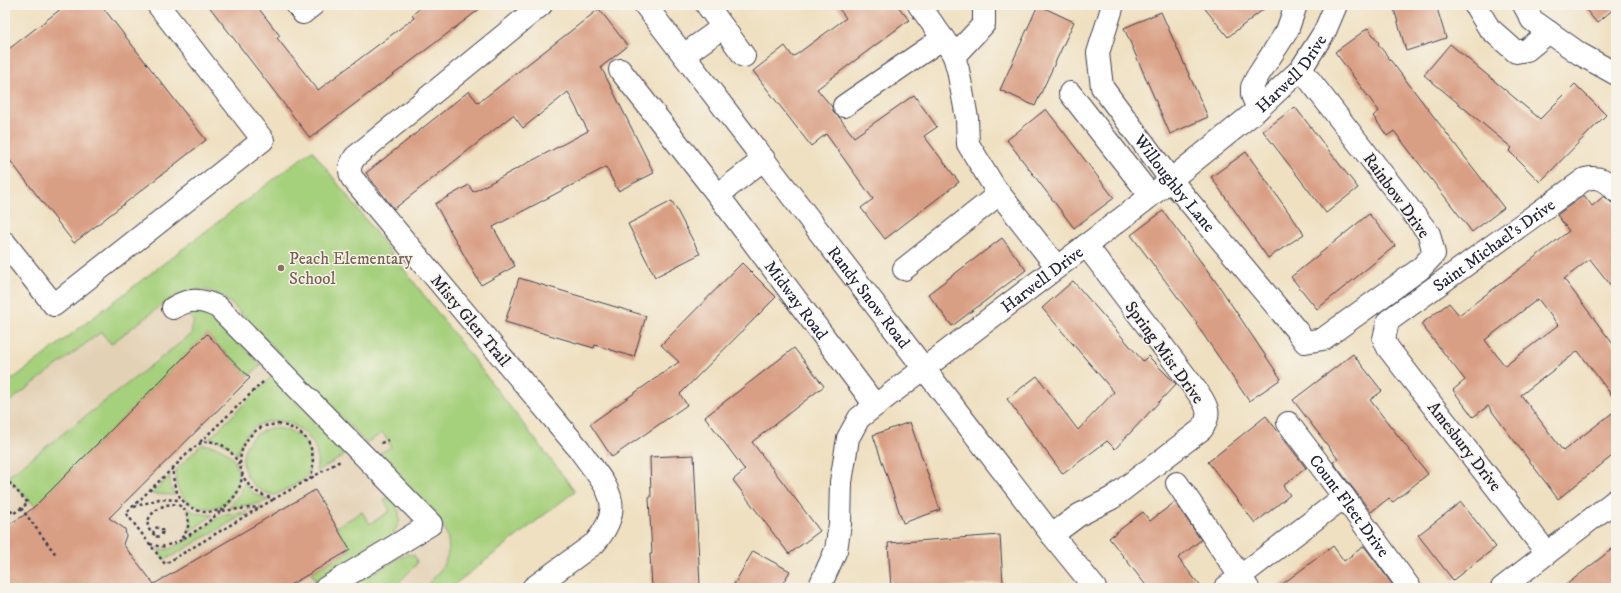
<svg xmlns="http://www.w3.org/2000/svg" width="1621" height="593" viewBox="0 0 1621 593" font-family="'IM FELL DW Pica',serif">
<rect width="100%" height="100%" fill="#f7f3e8"/>
<filter id="ink" filterUnits="userSpaceOnUse"><feTurbulence type="fractalNoise" baseFrequency=".025" numOctaves="2"/><feDisplacementMap in="SourceGraphic" scale="8" xChannelSelector="R" yChannelSelector="G"/><feConvolveMatrix kernelMatrix="1 2 1 2 8 2 1 2 1" color-interpolation-filters="sRGB"/></filter>
<filter id="wash" filterUnits="userSpaceOnUse"><feTurbulence type="fractalNoise" baseFrequency=".012" numOctaves="4" result="noise"/><feDisplacementMap in="SourceGraphic" scale="16" xChannelSelector="R" yChannelSelector="G"/><feGaussianBlur stdDeviation="0.9" result="paint"/><feColorMatrix in="noise" values="0 0 0 0 0 0 0 0 0 0 0 0 0 0 0 0 0 1.4 0 .05"/><feComposite in="paint" operator="in"/></filter>
<g filter="url(#wash)">
<rect width="100%" height="100%" fill="#efe0c1"/>
<path fill="#e3d1b5" d="M312 150 575 491 450 588H5V387Z"/>
<g fill="#a5d07c" stroke="#64795c">
<path d="M312 150 575 491 450 588H424C451 562 458 544 434 512L378 454 391 447 383 433 366 443 236 308C204 277 181 290 150 314 137 324 124 334 111 344L101 332 5 405V385Z"/>
<path d="M198 311 211 314 261 365 249 376 207 334 35 506 7 477 193 333 191 329 194 322 187 313Z"/>
<path d="M272 376 347 454 316 472C317 466 318 460 317 454 315 445 310 438 304 433 279 409 245 422 237 455 229 445 221 440 209 439Z"/>
<path d="M270 428C291 427 313 439 310 464 309 469 309 475 305 478 297 485 284 490 275 495 249 492 232 461 251 439 256 433 263 431 270 428Z"/>
<path d="M201 445C252 443 248 510 206 508 199 507 192 505 186 500 177 491 174 482 176 470Z"/>
<path d="M170 476V484L175 495 151 494Z"/>
<path d="M244 483 253 493 268 500 261 503 229 508 240 493Z"/>
<path d="M389 497 396 505 399 512V523L392 536 316 581 311 573 350 550 336 527 362 512 370 524 390 511 384 500Z"/>
<path d="M187 508 196 513 213 515 189 532 191 521Z"/>
<path d="M248 512 165 560 158 550 169 549 187 541 222 515Z"/>
<path d="M406 554 414 555 417 561 415 566 393 588H347L401 557 405 556Z"/>
</g>
<g id="blocks">
<g fill="#d99f84" fill-rule="evenodd">
<path d="M66 5H101L206 140 74 243 5 154V52Z"/>
<path d="M208 5H256L280 36 277 38 318 90 414 18 412 15 424 5H485L310 138Z"/>
<path d="M836 5H897L909 20 817 89 832 107 834 113 839 117 854 137 914 95 937 127 924 136 959 182 885 239 861 208 873 199 826 134 811 146 753 71 785 46 793 57 846 18Z"/>
<path d="M1038 5 1074 22 1035 106 1000 90Z"/>
<path d="M1202 5H1269L1228 37Z"/>
<path d="M1393 5H1436L1446 38 1406 51Z"/>
<path d="M1582 5H1616V7L1597 23Z"/>
<path d="M599 9 628 46 601 67 654 173 618 191 606 167 493 227 515 266 481 285 435 204 469 185 473 192 588 131 568 92 523 128 513 115 394 209 366 173 469 91 478 103Z"/>
<path d="M1161 12 1208 117 1170 134 1124 28Z"/>
<path d="M1368 28 1379 43 1378 44 1504 208 1472 232 1394 131 1387 136 1373 116 1379 111 1335 52Z"/>
<path d="M1450 44 1540 119 1575 84 1606 115 1540 182 1509 151 1512 148 1424 75Z"/>
<path d="M1295 107 1358 188 1326 213 1263 131Z"/>
<path d="M1046 109 1114 198 1074 228 1007 140Z"/>
<path d="M1246 152 1304 234 1268 258 1211 177Z"/>
<path d="M1584 195 1592 206 1604 196 1612 203H1616V292L1590 259 1564 279 1616 348V401L1578 351 1521 395 1563 451 1616 410V453L1558 499 1488 406 1473 417 1453 390 1465 380 1421 324 1449 303 1459 315 1569 231 1557 215ZM1538 299 1558 325 1505 366 1485 340Z"/>
<path d="M672 201 700 254 655 277 628 224Z"/>
<path d="M1163 211 1219 286 1281 379 1249 401 1196 324 1197 323 1131 235Z"/>
<path d="M1369 214 1395 246 1317 309 1291 277Z"/>
<path d="M1002 238 1026 270 952 326 928 294Z"/>
<path d="M742 263 776 297 680 394 687 405 612 457 590 424 679 362 661 345Z"/>
<path d="M519 278 646 316 634 357 595 345 594 348 505 322Z"/>
<path d="M1073 281 1143 361 1148 356 1176 384 1115 449 1107 441 1063 474 1007 399 1037 376 1078 430 1114 392 1042 308Z"/>
<path d="M207 334 250 378 109 518 125 529 126 536 123 544 154 584 315 490 350 550 285 588H5V527L23 516 35 506Z"/>
<path d="M794 348 824 386 752 442 820 531 789 554 733 480 745 470 705 417Z"/>
<path d="M1353 354 1382 391 1370 400 1428 474 1393 502 1389 498 1371 512 1333 462 1338 459 1293 400Z"/>
<path d="M1266 416 1306 468 1283 486 1290 495 1255 523 1208 462Z"/>
<path d="M910 422 940 510 903 523 873 435Z"/>
<path d="M694 455 700 586 652 588 650 554H652L649 498 651 497 650 457Z"/>
<path d="M1175 502 1201 540 1178 558 1202 588H1148L1109 538 1143 512 1150 521Z"/>
<path d="M1461 502 1496 547 1453 580 1418 535Z"/>
<path d="M1000 535 1003 583 932 588H891L888 543Z"/>
<path d="M1333 546 1344 561 1364 546 1395 588H1277Z"/>
<path d="M1616 546V588H1562Z"/>
<path d="M753 551 790 571 780 588H732Z"/>
</g>
</g>
</g>
<g filter="url(#ink)">
<use href="#blocks" fill-opacity="0" stroke="#413e4f" stroke-width="1"/>
<g fill="none" stroke-linecap="round" stroke-linejoin="round">
<g stroke="#413e4f" stroke-width="24">
<g id="minor">
<path d="M297 5 303 13 313 5"/>
<path id="s1" d="M645 5 1052 535 1095 588"/>
<path d="M707 5 744 56"/>
<path d="M919 5 947 44 954 56 958 70 967 118 968 144 995 188 1057 267"/>
<path id="s2" d="M1111 5 1112 8 1098 53 1102 87 1170 179 1297 331 1305 342 1323 339 1420 269 1434 254 1429 234 1301 69"/>
<path d="M1475 5 1489 28 1516 52 1527 50 1549 32"/>
<path d="M1524 5 1532 20 1580 54 1616 74"/>
<path d="M684 55 723 27"/>
<path d="M954 56 984 24V5"/>
<path d="M620 70 718 195 764 159"/>
<path d="M1070 93 1150 195"/>
<path d="M844 106 943 38"/>
<path d="M1258 109 1252 95V87L1257 77 1287 31 1296 5"/>
<path id="s3" d="M718 195 875 405"/>
<path d="M5 243 54 305 263 140 158 5"/>
<path d="M904 269 999 194"/>
<path d="M173 308C189 298 201 299 218 307L431 524 326 588"/>
<path id="s4" d="M1288 423 1344 497 1410 588"/>
<path d="M1177 483 1248 588"/>
<path d="M1052 535 1079 515 1112 498 1202 429C1211 415 1208 407 1199 394L1086 245"/>
<path id="s5" d="M1547 553 1388 348 1384 339 1388 321 1585 179C1599 176 1607 180 1616 191"/>
<path d="M533 588 595 543C629 503 604 485 579 449L352 178C348 169 350 165 355 157L541 5"/>
<path id="s6" d="M819 588 836 550 840 524 841 482 848 438 859 418 1143 202 1255 112 1301 69 1325 31 1336 5"/>
<path d="M1225 588 1344 497"/>
<path d="M1502 588 1616 500"/>
</g>
</g>
<g stroke="#413e4f" stroke-width="2.5" stroke-dasharray="3 3" stroke-linecap="butt">
<path d="M278 424C309 430 317 449 311 478L274 499C265 496 255 493 248 484 232 464 242 434 265 426 269 425 274 425 278 424Z"/>
<path d="M200 442 263 382"/>
<path d="M381 443 388 440"/>
<path d="M239 465C233 451 218 437 201 443 195 445 178 463 173 468 172 490 182 509 205 512 211 512 216 510 221 511 233 497 240 495 242 475"/>
<path d="M173 468 126 513 165 564 274 499"/>
<path d="M5 478 28 503 13 514 5 501"/>
<path d="M311 478 342 460"/>
<path d="M134 507 159 499 180 500"/>
<path d="M21 508 57 556"/>
<circle cx="158" cy="532" r="4.5"/>
<path d="M155 535C129 519 180 486 188 517 190 527 186 533 180 540"/>
<path d="M150 544 161 547 178 542 202 527 221 511 259 507"/>
</g>
<use href="#minor" stroke="#fff" stroke-width="22"/>
</g>
</g>
<circle fill="#8d6e63" stroke="#f7f3e8" stroke-width="1.5" cx="281" cy="268" r="4"/>
<g text-anchor="middle" stroke-width="3" stroke-linejoin="round" paint-order="stroke">
<g font-size="17" fill="#22223b" stroke="#f7f3e8">
<text dy="6" stroke="none"><textPath href="#s6" startOffset="731">Harwell Drive</textPath></text>
<text dy="6" stroke="none"><textPath href="#s2" startOffset="205">Willoughby Lane</textPath></text>
<text transform="translate(1397 195) rotate(54)" y="6">Rainbow Drive</text>
<text dy="6" stroke="none"><textPath href="#s5" startOffset="418">Saint Michael's Drive</textPath></text>
<text dy="6" stroke="none"><textPath href="#s6" startOffset="407">Harwell Drive</textPath></text>
<text dy="6" stroke="none"><textPath href="#s1" startOffset="368">Randy Snow Road</textPath></text>
<text dy="6" stroke="none"><textPath href="#s3" startOffset="131">Midway Road</textPath></text>
<text transform="translate(471 320) rotate(50)" y="6">Misty Glen Trail</text>
<text transform="translate(1165 352) rotate(54)" y="6">Spring Mist Drive</text>
<text transform="translate(1465 446) rotate(52)" y="6">Amesbury Drive</text>
<text dy="6" stroke="none"><textPath href="#s4" startOffset="103">Count Fleet Drive</textPath></text>
</g>
<g font-size="17" fill="#785e54" stroke="#f7f3e8" text-anchor="start">
<text x="289" y="264">Peach Elementary<tspan x="289" dy="20">School</tspan></text>
</g>
</g>
<rect width="1621" height="593" fill="none" stroke="#f7f3e8" stroke-width="20"/>
</svg>
